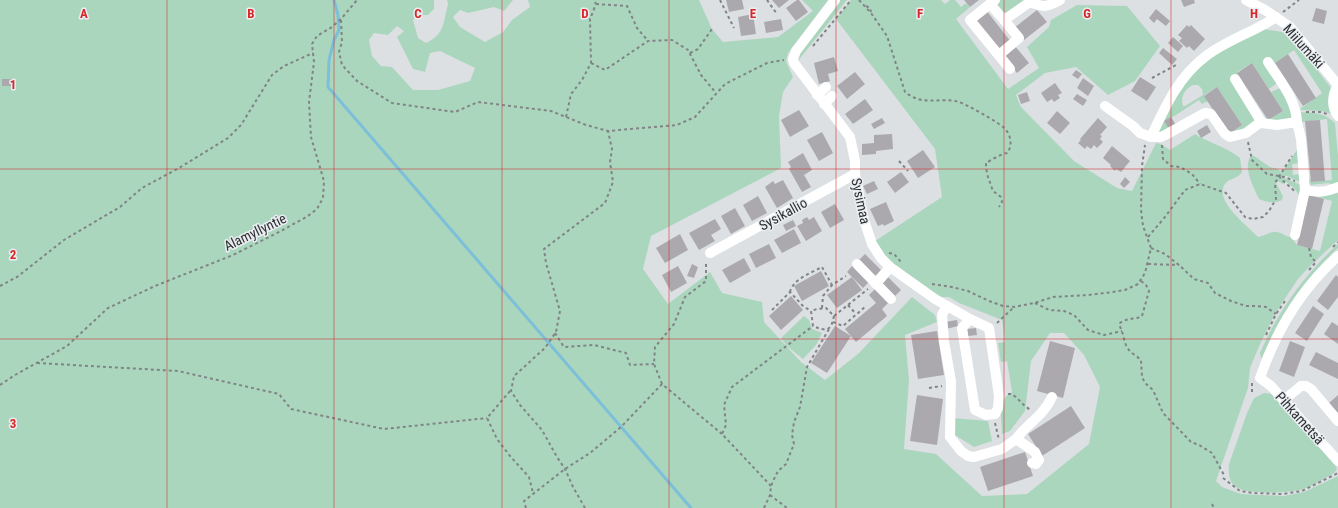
<svg xmlns="http://www.w3.org/2000/svg" width="1338" height="508" viewBox="0 0 1338 508" font-family="'Roboto Condensed',sans-serif">
<rect width="100%" height="100%" fill="#dce0e3"/>
<g fill="#abd6be" fill-rule="evenodd">
<path d="M0 0H434V9L428 15H417L413 20 418 38 426 43C445 34 443 23 448 4L447 0H513L504 11 494 7 468 13 460 10 453 17 460 27 485 42 503 32 512 20 530 7 528 0H699L712 29 723 42 778 37 813 11 802 0H828L788 53 786 61 793 77 783 92 779 116 781 168 651 236 643 269 668 304 710 272 722 293 762 302 764 322 801 362 825 380 858 354 912 297 935 315 937 322 905 335 909 380 904 449 936 454 982 496 1027 494 1089 444 1100 387 1084 355 1064 333H1050L1031 361 1025 411 1010 431 1002 434C1002 418 996 401 1012 392L1007 361 1001 362 998 343 1005 342 1002 320 959 303 949 297H936L892 265 875 241 942 197 935 149 836 19 851 0H941L945 4 950 0H955L961 7 966 3 970 7 956 19 1008 89 1039 68 1027 47 1049 27 1051 20 1077 5 1127 6 1160 46 1135 81 1108 95 1076 67 1045 73 1016 95 1021 107 1074 161 1117 188 1132 191 1156 143 1161 144 1170 150 1195 134C1209 143 1227 147 1240 158L1242 172C1238 179 1229 178 1225 184 1213 201 1249 227 1258 237 1265 236 1272 231 1276 232 1282 232 1285 237 1291 237L1297 245 1320 251 1332 201 1309 195 1338 190V240L1310 266 1298 279 1276 312 1260 344 1250 368 1248 388 1216 481 1222 487 1241 494 1284 496 1304 492 1338 476V508H0ZM397 26 404 31 397 37 413 69 425 72 430 53 440 51 475 68 470 81 438 90H413L392 67 381 66 372 56 369 40 374 33 388 35Z"/>
<path d="M840 0H847L797 62 799 51Z"/>
<path d="M998 0H1025L1006 17 994 4Z"/>
<path d="M1263 29 1289 33 1331 88 1332 114 1321 111 1301 110 1300 109 1322 93 1294 50 1275 63 1270 60 1276 83V84L1269 89 1252 63 1237 72 1256 121 1246 130 1229 134 1242 125 1217 87 1204 95 1208 101 1202 104 1199 100 1165 122 1169 129 1162 133 1159 132 1171 101 1197 69 1216 54ZM1193 85H1198L1202 89 1203 95 1185 106H1183C1180 97 1185 89 1193 85Z"/>
<path d="M1280 88 1283 89 1292 116 1289 120H1266V117L1268 120 1283 111 1271 92Z"/>
<path d="M1300 112C1315 113 1323 112 1335 123L1338 156V182L1335 185 1328 183 1311 185 1309 183V179L1310 178 1311 182 1332 180 1327 119 1302 122Z"/>
<path d="M1298 148 1300 163 1292 164 1293 175 1301 174 1300 182 1287 176H1284V178L1301 185 1299 195 1294 188 1285 181V183L1283 184 1277 181 1276 183 1283 196 1282 200C1275 204 1266 202 1259 199 1254 188 1242 167 1251 156H1254L1270 167 1278 169 1282 173Z"/>
<path d="M1338 244V248C1304 279 1280 316 1262 358H1261L1260 353C1278 311 1304 275 1338 244Z"/>
<path d="M804 316 809 320 812 329 822 333 816 345 803 359 787 346 781 338Z"/>
<path d="M1264 393 1273 394 1277 397 1335 465 1337 469 1334 473C1324 479 1314 485 1304 489 1289 493 1252 495 1238 488 1229 484 1228 473 1229 464L1247 413 1254 398Z"/>
<path d="M953 418 988 421 992 441 974 447 952 433Z"/>
</g>
<g fill="none" stroke-linecap="round" stroke-linejoin="round">
<path stroke="#7cbfd9" stroke-width="3" d="M334 0 338 15 339 30 334 40 329 60 328 87 691 508"/>
</g>
<g fill="#aba9ad">
<path d="M726 0H742L744 9 729 12Z"/>
<path d="M772 0H789L779 8Z"/>
<path d="M797 0H799L808 12 796 21 786 8Z"/>
<path d="M964 0H979L970 7Z"/>
<path d="M1181 0H1194L1195 3 1184 7Z"/>
<path d="M1316 8 1327 11 1324 24 1312 21Z"/>
<path d="M1156 9 1170 21 1166 26 1157 19 1154 23 1149 18Z"/>
<path d="M986 10 1011 42 999 52 973 19Z"/>
<path d="M1037 10 1047 22 1024 40 1014 28Z"/>
<path d="M753 14 756 34 741 36 738 17Z"/>
<path d="M781 19 783 30 766 33 764 22Z"/>
<path d="M1187 25 1189 27 1191 25 1205 39 1194 51 1189 46 1187 48 1179 41 1182 38 1178 35Z"/>
<path d="M1173 37 1183 46 1178 52 1168 43Z"/>
<path d="M1015 46 1029 63 1017 73 1003 55Z"/>
<path d="M1163 48 1177 59 1172 65 1159 53Z"/>
<path d="M1288 54 1316 98 1303 106 1275 63Z"/>
<path d="M834 57 838 71 828 74 830 81 819 84 814 63Z"/>
<path d="M1252 63 1283 111 1268 120 1237 73Z"/>
<path d="M1076 70 1082 74 1078 79 1072 75Z"/>
<path d="M855 72 865 84 847 99 837 86Z"/>
<path d="M1140 77 1156 87 1147 101 1131 91Z"/>
<path d="M1083 78 1094 86 1088 96 1077 88Z"/>
<rect x="2" y="79" width="12" height="7"/>
<path d="M1055 83 1062 93 1058 95 1060 98 1054 102 1052 99 1047 102 1041 93Z"/>
<path d="M1217 87 1242 125 1229 134 1204 96Z"/>
<path d="M1027 92 1030 101 1021 104 1018 95Z"/>
<path d="M1077 94 1087 100 1083 106 1073 99Z"/>
<path d="M865 99 873 110 853 124 845 114Z"/>
<path d="M799 110 809 126 790 137 781 120Z"/>
<path d="M1057 111 1070 123 1060 134 1047 123Z"/>
<path d="M1171 117 1176 125 1169 129 1164 121Z"/>
<path d="M882 118 885 123 874 129 871 124Z"/>
<path d="M1098 118 1107 127 1100 135 1102 136 1100 139 1103 142 1097 148 1094 145 1091 149 1087 146 1085 149 1078 143 1081 140 1080 139Z"/>
<path d="M1320 120 1325 181 1311 182 1305 121Z"/>
<path d="M1207 125 1211 132 1201 138 1197 131Z"/>
<path d="M822 132 833 153 819 161 807 140Z"/>
<path d="M892 134 893 149 876 151V154L862 155V144L874 143V135Z"/>
<path d="M1112 146 1130 161 1121 172 1116 169 1115 171 1110 166 1111 165 1103 158Z"/>
<path d="M923 150 935 167 918 178 907 161Z"/>
<path d="M803 153 812 170 804 175 811 187 802 192 789 169 791 167 788 162Z"/>
<path d="M901 172 909 182 895 193 887 182Z"/>
<path d="M1125 177 1130 182 1124 188 1120 184Z"/>
<path d="M783 180 793 198 777 208 765 187 773 181 775 184Z"/>
<path d="M874 181 878 189 867 194 863 186Z"/>
<path d="M1309 195 1324 199 1312 249 1297 245Z"/>
<path d="M758 196 767 213 752 221 743 205Z"/>
<path d="M886 202 894 221 884 226 883 224 878 226 870 209Z"/>
<path d="M835 204 844 220 830 228 821 212Z"/>
<path d="M735 208 745 226 731 234 721 216Z"/>
<path d="M807 217 809 220 814 217 822 231 806 241 797 226 803 223 802 220Z"/>
<path d="M715 219 721 229 711 235 715 241 699 250 689 233Z"/>
<path d="M793 220 796 226 786 231 783 225Z"/>
<path d="M794 229 801 243 782 253 774 240Z"/>
<path d="M680 234 688 250 665 263 656 248Z"/>
<path d="M769 244 776 258 756 268 749 254Z"/>
<path d="M865 254 881 270 875 276 859 260Z"/>
<path d="M744 258 751 271 730 283 722 270Z"/>
<path d="M692 264 698 267 694 278 687 276Z"/>
<path d="M853 265 869 282 863 288 847 272Z"/>
<path d="M678 266 687 283 671 292 662 275Z"/>
<path d="M821 271 829 286 802 301 794 286Z"/>
<path d="M1336 275 1338 277V297L1328 310 1317 301Z"/>
<path d="M887 276 901 290 895 296 881 282Z"/>
<path d="M852 277 862 290 837 308 827 295Z"/>
<path d="M876 288 889 302 882 309 887 316 856 342 845 329 876 303 869 295Z"/>
<path d="M791 296 803 310 781 330 769 316Z"/>
<path d="M1313 306 1324 314 1307 341 1295 333Z"/>
<path d="M957 320 958 326 946 329 945 322Z"/>
<path d="M1332 322 1338 326V344L1324 334Z"/>
<path d="M835 326 851 336 827 373 811 363Z"/>
<path d="M976 328 977 335 968 336 967 329Z"/>
<path d="M937 331 944 375 918 379 911 335Z"/>
<path d="M1050 341 1075 348 1063 398 1037 391Z"/>
<path d="M1290 341 1305 347 1294 377 1279 371Z"/>
<path d="M1316 352 1338 363V379L1309 365Z"/>
<path d="M917 395 943 399 937 445 910 441Z"/>
<path d="M1338 395V413L1329 403Z"/>
<path d="M1071 406 1085 428 1042 456 1028 434Z"/>
<path d="M1025 452 1033 476 988 491 980 467Z"/>
</g>
<g fill="none" stroke-linecap="round" stroke-linejoin="round">
<g stroke="#818486" stroke-width="2" stroke-dasharray="3 3" stroke-linecap="butt">
<path d="M720 0 734 28"/>
<path d="M767 0 777 14"/>
<path d="M859 0 871 13 887 36 905 92C910 96 916 99 922 100 934 102 946 98 959 102 968 105 998 122 1004 128 1011 134 1013 146 1007 153 1003 153 991 160 986 163V168L988 177 993 191 1001 197 1002 202 999 207"/>
<path d="M596 4 627 6 637 28 648 41"/>
<path d="M866 6 870 8 871 12"/>
<path d="M1283 12 1299 0"/>
<path d="M341 20 342 42 339 52 342 65 357 81 392 103 455 112 478 102 551 111 586 125 608 131 677 125 695 117 725 84 767 63 784 60"/>
<path d="M813 46 851 0"/>
<path d="M690 53 698 49 712 29"/>
<path d="M591 63 605 70 648 41 672 40 688 50 701 75 716 93"/>
<path d="M1152 78 1176 65"/>
<path d="M1306 112H1321L1327 114"/>
<path d="M566 117 571 94 582 80 591 63 590 19 596 4 594 0"/>
<path d="M1248 142 1252 160 1267 174 1284 177 1295 181"/>
<path d="M1162 145 1163 159 1171 166 1180 167 1192 174 1200 184"/>
<path d="M899 161 908 171"/>
<path d="M1279 176C1283 182 1290 186 1295 192"/>
<path d="M1148 237 1165 217 1185 190 1200 184 1226 193 1245 217 1253 219 1263 217 1269 211 1276 199 1275 183 1292 156"/>
<path d="M1333 247 1338 242"/>
<path d="M1151 248 1165 254 1179 265 1194 279 1208 283 1215 293 1231 301 1246 306H1255L1266 307 1276 314"/>
<path d="M1309 248 1311 257 1316 262"/>
<path d="M889 253 894 254 901 262"/>
<path d="M1148 264 1179 265"/>
<path d="M1309 270 1316 262"/>
<path d="M1141 281 1146 285 1149 291 1142 316C1136 320 1128 317 1120 323L1119 325C1124 332 1123 343 1129 350 1132 354 1137 356 1141 360L1142 377 1145 383 1153 390 1163 413 1191 442 1199 445 1212 453 1224 475"/>
<path d="M932 284 952 287 968 291 989 301 1003 306 1014 307 1034 303 1053 297 1088 295 1113 292 1125 290 1138 284 1145 273 1151 248 1143 226 1141 210 1142 166 1145 145"/>
<path d="M0 286 17 277 64 240 120 207 142 188 179 168 228 138 241 125 272 75 284 66 313 53"/>
<path d="M790 292C793 279 811 273 822 267L832 285"/>
<path d="M1035 303 1049 310 1064 311 1074 315 1088 330 1104 335 1122 331"/>
<path d="M848 305 856 314"/>
<path d="M822 308 823 296 832 285 846 276"/>
<path d="M772 310 790 292 803 306 811 311"/>
<path d="M834 316C831 331 827 332 813 326L811 311 817 309 826 308 834 316 868 289"/>
<path d="M833 322 843 326 866 306"/>
<path d="M997 323 1014 307"/>
<path d="M555 333 564 347 594 345 626 353 630 365 654 364"/>
<path d="M1266 335 1276 314 1285 301"/>
<path d="M37 363 178 371 279 394 291 409 384 429 487 418"/>
<path d="M1252 383V393"/>
<path d="M662 384 654 364 655 347 674 324 685 297 706 281V262"/>
<path d="M0 385 15 375 67 346 108 308 155 286 233 255 281 231 308 216 317 209 323 198 324 181 311 137 309 102 314 62 312 44 317 36 332 27 341 19 357 0"/>
<path d="M929 388 942 386"/>
<path d="M510 391 487 418 497 439 510 456 529 477 533 493"/>
<path d="M1008 394H1012C1019 399 1023 406 1031 410"/>
<path d="M995 423 999 440"/>
<path d="M1223 478 1240 491 1253 493 1282 494 1302 491 1338 473"/>
<path d="M771 486 722 434 726 425 724 405 732 387 813 326"/>
<path d="M770 495 787 508"/>
<path d="M1212 504 1214 508"/>
<path d="M526 508 524 501 565 469 590 453 621 427 662 384 722 434"/>
<path d="M585 508 573 487 565 469 557 457 542 430 520 405 511 391 514 376 545 348 556 332 560 311 546 263 544 249 605 203 613 182 610 162 612 149 608 131"/>
<path d="M764 508 770 495 771 486 775 477 778 471 786 464 794 444 792 435 794 422 800 407 807 367 829 329"/>
</g>
<g stroke="#fff" stroke-width="10">
<path d="M835 0 796 51 793 59 794 63 850 137 855 161V174L864 220 872 244 881 258 890 267 935 299 970 319 989 328 999 396 998 408 995 414 986 415 975 410 962 328 970 319"/>
<path d="M995 0 990 4 1004 20"/>
<path d="M1246 0 1265 10 1290 27 1338 85"/>
<path d="M990 4 970 20 1010 69"/>
<path d="M999 55 1019 38 1004 20 1030 2C1044 8 1047 7 1060 0"/>
<path d="M1268 62C1280 81 1296 99 1297 122"/>
<path d="M1235 79 1262 123"/>
<path d="M1338 85C1332 95 1331 107 1338 116"/>
<path d="M817 95 826 87"/>
<path d="M824 104 832 96"/>
<path d="M1105 106 1133 126 1140 133 1151 137H1161L1167 134 1205 113 1211 114 1225 134 1230 137 1246 133 1258 124 1262 123 1277 125 1297 122 1301 139 1305 190C1318 193 1326 192 1338 187"/>
<path d="M1151 137C1165 107 1178 77 1206 56 1227 40 1254 32 1276 17"/>
<path d="M1295 235 1305 190"/>
<path d="M710 253 855 174"/>
<path d="M1338 256C1301 289 1276 331 1260 378L1271 386 1338 461"/>
<path d="M857 264 891 299"/>
<path d="M876 284 890 267"/>
<path d="M947 306 942 315 944 341 951 381 950 437 961 451 968 456 974 457 1002 449 1016 439 1035 452 1039 460 1036 464 1032 463"/>
<path d="M1284 400 1301 386H1306L1311 389 1338 421"/>
<path d="M1016 439C1027 424 1044 415 1052 397"/>
</g>
</g>
<path fill="none" stroke="#d62828" stroke-width="1" stroke-opacity="0.55" d="M167 0V508M334 0V508M502 0V508M669 0V508M836 0V508M1004 0V508M1171 0V508M0 169H1338M0 339H1338"/>
<g text-anchor="middle" stroke-width="3" stroke-linejoin="round" paint-order="stroke">
<g font-size="14" fill="#2d2f30" stroke="#eaedf1">
<text transform="translate(1304 46) rotate(48)" y="5">Miilumäki</text>
<text transform="translate(861 201) rotate(78)" y="5">Sysimaa</text>
<text transform="translate(783 214) rotate(-29)" y="5">Sysikallio</text>
<text transform="translate(255 232) rotate(-26)" y="5">Alamyllyntie</text>
<text transform="translate(1300 418) rotate(48)" y="5">Pihkametsä</text>
</g>
</g>
<g font-size="13" text-anchor="middle" font-weight="bold" fill="#d62828" stroke="#eaedf1" stroke-width="3" stroke-linejoin="round" paint-order="stroke">
<text x="84" y="18">A</text>
<text x="251" y="18">B</text>
<text x="418" y="18">C</text>
<text x="585" y="18">D</text>
<text x="753" y="18">E</text>
<text x="920" y="18">F</text>
<text x="1087" y="18">G</text>
<text x="1254" y="18">H</text>
<text x="13" y="89">1</text>
<text x="13" y="259">2</text>
<text x="13" y="428">3</text>
</g>
</svg>
